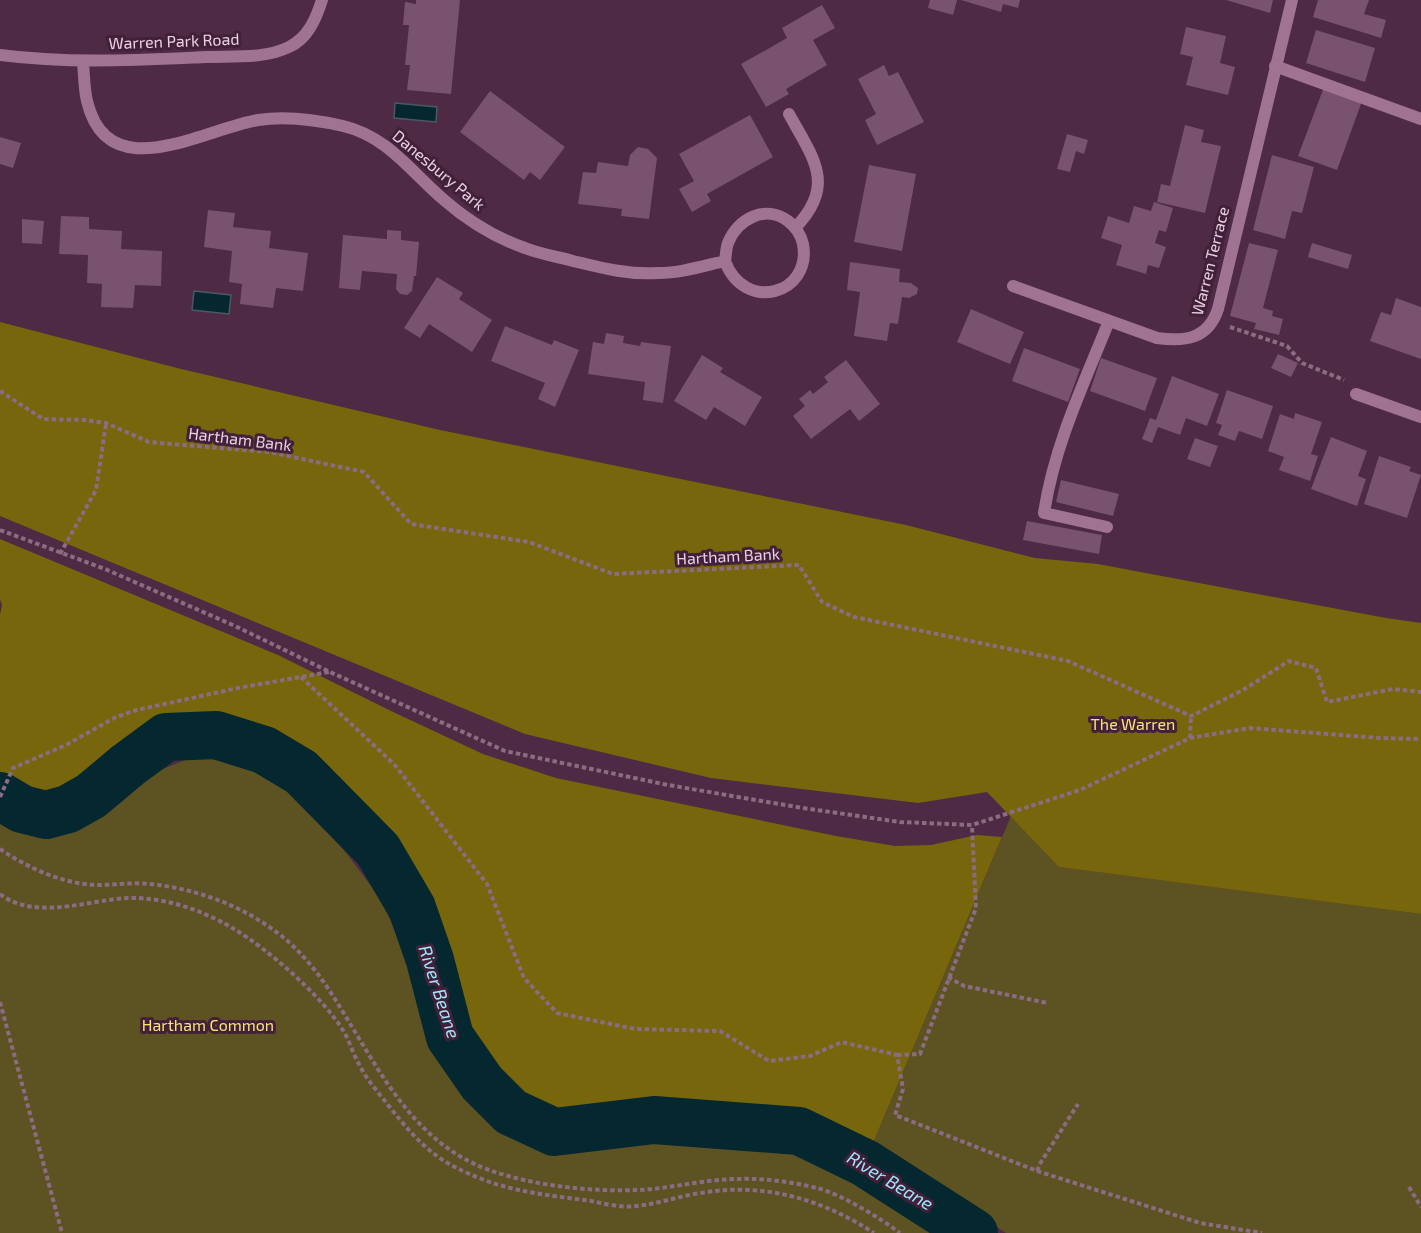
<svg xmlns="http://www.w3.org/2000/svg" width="1421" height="1233" viewBox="0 0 1421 1233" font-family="'Exo 2',sans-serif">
<rect width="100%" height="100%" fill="#4e2a44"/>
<g fill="#5c5222">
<path d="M190 758 243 761 296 796 347 854 383 902 403 952 431 1050 460 1086 517 1130 544 1145 610 1140 687 1137 774 1147 851 1174 951 1233H0V816L8 826 30 832 62 835 95 819 131 782Z"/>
<path d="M1011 816 1060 867 1421 914V1233H1006L871 1148Z"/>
</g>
<g fill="#77660b">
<path d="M0 322 177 368 440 430 906 525 1035 558 1098 564 1386 618 1421 623V914L1059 867 987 792 918 803 711 778 525 734 0 516Z"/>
<path d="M0 539 278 655 391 711 483 754 556 778 836 836 895 846 931 845 977 835 1002 837 871 1148 794 1124 656 1110 571 1123 531 1113 477 1071 459 1034 437 927 405 862 296 745 243 720 183 718 131 741 73 788 40 795 13 788 0 779V615L2 605 0 599Z"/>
</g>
<g fill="#05272f" stroke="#495a64" stroke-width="1.5">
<path d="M395 103 437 107 436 122 394 118Z"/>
<path d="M194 291 231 295 229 314 192 310Z"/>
</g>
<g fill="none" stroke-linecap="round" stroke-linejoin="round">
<path stroke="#05272f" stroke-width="48" d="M0 796 22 809 46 815 68 809 91 796 128 765 166 737 216 735 264 750 301 772 378 850 412 908 430 960 450 1037 482 1083 511 1112 554 1132 654 1120 799 1131 865 1163 974 1233"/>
</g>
<g fill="#79526e">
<path d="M416 0H460L451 94 407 90 410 65H405L409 25H403L405 2 416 4Z"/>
<path d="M930 0H957L953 15 928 8Z"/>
<path d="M961 0H1020L1018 8 1003 4 1001 12Z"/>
<path d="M1226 0H1273L1270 13Z"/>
<path d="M1318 0H1369L1364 14 1386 20 1381 38 1313 17Z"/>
<path d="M822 5 835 28 813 40 827 65 786 89 789 94 766 107 741 64 787 38 782 28Z"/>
<path d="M1186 27 1226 36 1220 63 1235 67 1228 95 1186 85 1193 57 1180 54Z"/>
<path d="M1316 30 1375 48 1365 82 1306 63Z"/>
<path d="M884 65 889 76 898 72 924 122 877 145 865 120 876 114 858 79Z"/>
<path d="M1324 87 1362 101 1337 170 1298 156Z"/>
<path d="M490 91 565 147 540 180 530 172 524 180 460 132Z"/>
<path d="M750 115 773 157 707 194 711 201 692 212 679 189 694 181 679 154Z"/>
<path d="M1185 125 1204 130 1201 142 1221 146 1205 213 1157 202 1161 184 1170 186Z"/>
<path d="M1067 134 1088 140 1084 154 1076 151 1070 172 1057 169Z"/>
<path d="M0 137 21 143 13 168 0 164Z"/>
<path d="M638 147 648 149 657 158 649 219 621 216 622 209 578 204 583 172 596 173 598 162 628 166 630 155Z"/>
<path d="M1272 155 1314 167 1302 213 1292 211 1285 239 1253 230Z"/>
<path d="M869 165 916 174 902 251 854 242Z"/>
<path d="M1154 202 1173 208 1166 232 1159 230 1155 243 1166 247 1159 268 1148 265 1146 274 1116 265 1122 245 1101 238 1108 216 1129 223 1134 206 1151 211Z"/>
<path d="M208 210 235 213 233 227 271 231 269 248 308 253 303 291 276 288 273 308 240 304 242 284 229 282 232 251 204 247Z"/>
<path d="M61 216 89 217V229L122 231 121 249 162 251 161 286 135 285 133 308 101 307 102 284 87 283 88 255 59 254Z"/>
<path d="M22 219 44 221 42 244 22 243Z"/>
<path d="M387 230 401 231V240L419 242 416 276H414L412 291 407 295 400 294 396 289 397 274 362 271 360 290 339 288 343 235 387 239Z"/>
<path d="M1249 243 1278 250 1263 308 1273 311 1272 316 1283 319 1279 335 1254 329 1256 323 1230 316Z"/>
<path d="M1312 243 1352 255 1348 269 1308 257Z"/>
<path d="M850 262 900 269 899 282 911 283 918 288 917 294 909 298 902 297 898 324 890 323 887 341 854 336 860 292 847 290Z"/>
<path d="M437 277 463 293 459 299 492 320 472 352 429 324 420 338 404 328Z"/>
<path d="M1396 298 1421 307V359L1370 341 1381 312 1391 315Z"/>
<path d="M971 309 1024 332 1010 364 957 342Z"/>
<path d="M505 326 552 345 554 340 579 350 555 407 538 399 545 383 491 361Z"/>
<path d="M606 333 624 336 623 343 640 346 641 342 671 346 663 403 643 400 645 382 588 374 593 342 604 344Z"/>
<path d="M1024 348 1080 369 1068 402 1012 381Z"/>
<path d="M1278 354 1298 363 1291 377 1271 368Z"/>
<path d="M702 355 723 368 720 372 762 397 745 426 714 407 706 420 674 401Z"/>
<path d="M1101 358 1157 378 1145 411 1090 391Z"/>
<path d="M846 360 880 404 859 421 850 409 811 439 793 416 805 406 799 399 810 390 813 394 828 382 824 377Z"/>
<path d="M1172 376 1219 394 1207 426 1186 418 1180 435 1158 427 1152 443 1142 439 1150 418 1156 420Z"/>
<path d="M1227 390 1273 406 1262 439 1239 431 1235 441 1218 435 1222 425 1216 423Z"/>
<path d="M1295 413 1322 422 1311 454 1318 456 1310 481 1279 470 1284 457 1268 451 1280 414 1294 419Z"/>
<path d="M1331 437 1367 451 1358 476 1366 479 1357 506 1311 489Z"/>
<path d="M1195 438 1218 446 1210 467 1187 459Z"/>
<path d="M1379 456 1411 467 1409 471 1421 475 1407 518 1364 504Z"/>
<path d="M1061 480 1119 494 1113 516 1056 502Z"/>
<path d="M1027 521 1102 535 1099 554 1023 540Z"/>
</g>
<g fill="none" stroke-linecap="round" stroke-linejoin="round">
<g stroke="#8b6c82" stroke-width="4" stroke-dasharray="4.5 3" stroke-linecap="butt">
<path d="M1230 327 1287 346 1302 363 1344 380"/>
<path d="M0 391 43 419 85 420 106 423 149 442 269 452 364 472 411 524 529 542 613 574 799 565 822 602 854 617 1068 661 1191 716 1243 690 1289 661 1316 668 1327 702 1393 689 1421 692"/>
<path d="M0 530 105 569 235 626 330 672 505 751 668 785 803 808 900 822 972 825 1080 790 1190 738 1250 728 1380 738 1421 739"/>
<path d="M60 554 96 490 106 424"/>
<path d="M301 677 394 764 487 884 524 978 557 1013 635 1029 720 1031 769 1061 810 1056 842 1042 897 1055 903 1089 895 1115 1037 1171 1200 1223 1262 1233"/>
<path d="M1190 738 1191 716"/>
<path d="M0 797 13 768 66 745 116 717 137 710 238 688 329 672"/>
<path d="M0 849C28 868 63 884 97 885 115 885 133 882 150 884 199 889 246 907 284 938 309 959 326 984 343 1012 382 1075 415 1143 489 1170 534 1186 592 1192 640 1190 673 1188 706 1179 739 1179 765 1178 792 1182 817 1188 841 1194 880 1218 900 1233"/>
<path d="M0 894C35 921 88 900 128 898 164 897 203 910 234 929 268 949 324 998 344 1032 350 1042 353 1054 359 1064 366 1079 378 1092 388 1105 421 1146 436 1162 487 1181 520 1193 556 1196 591 1201 605 1204 622 1208 636 1206 658 1204 679 1196 701 1193 763 1182 822 1199 874 1233"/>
<path d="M948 977 964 986 1048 1003"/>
<path d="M0 1002 62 1233"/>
<path d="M897 1055 920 1054 976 908 972 825"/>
<path d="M1037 1171 1041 1162 1078 1104"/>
<path d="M1409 1187 1421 1207"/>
</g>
<g stroke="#a07393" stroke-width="12">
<path d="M1275 66 1421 119"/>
<path d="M789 114C813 158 837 185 795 228"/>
<path d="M1107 527 1044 513C1054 446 1084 383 1109 321"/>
</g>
<g stroke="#a07393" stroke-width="12">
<path d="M0 55C68 64 138 60 207 57 233 56 265 59 289 47 308 38 316 19 322 0"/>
<path d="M83 61C84 74 84 89 87 101 108 189 203 129 258 120 284 116 317 120 343 126 387 136 411 172 444 200 467 220 496 238 525 248 541 254 558 257 573 261 602 268 629 275 658 273 681 273 703 266 725 261 726 256 726 248 728 243 737 219 766 204 788 221 795 226 801 235 803 244 812 295 744 313 725 261"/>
<path d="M1013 286 1157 338C1185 342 1208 339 1218 309L1292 0"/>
<path d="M1356 394 1421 417"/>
</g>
</g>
<g text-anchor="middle" stroke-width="6" stroke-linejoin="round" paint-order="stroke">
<g font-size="16" fill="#e8d1e1" stroke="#42203a">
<text transform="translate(174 41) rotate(-2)" y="6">Warren Park Road</text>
<text transform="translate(439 170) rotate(40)" y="6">Danesbury Park</text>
<text transform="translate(1210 261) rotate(-76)" y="6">Warren Terrace</text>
<text transform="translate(240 439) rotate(7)" y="6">Hartham Bank</text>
<text transform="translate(728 556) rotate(-3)" y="6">Hartham Bank</text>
</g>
<g font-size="16" fill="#fae375" stroke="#42203a">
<text x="1133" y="730">The Warren</text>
<text x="208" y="1031">Hartham Common</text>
</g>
<g font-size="18" font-style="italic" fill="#9de8fd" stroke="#42203a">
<text transform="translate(439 992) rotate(72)" y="6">River Beane</text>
<text transform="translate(890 1181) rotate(31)" y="6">River Beane</text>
</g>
</g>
</svg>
